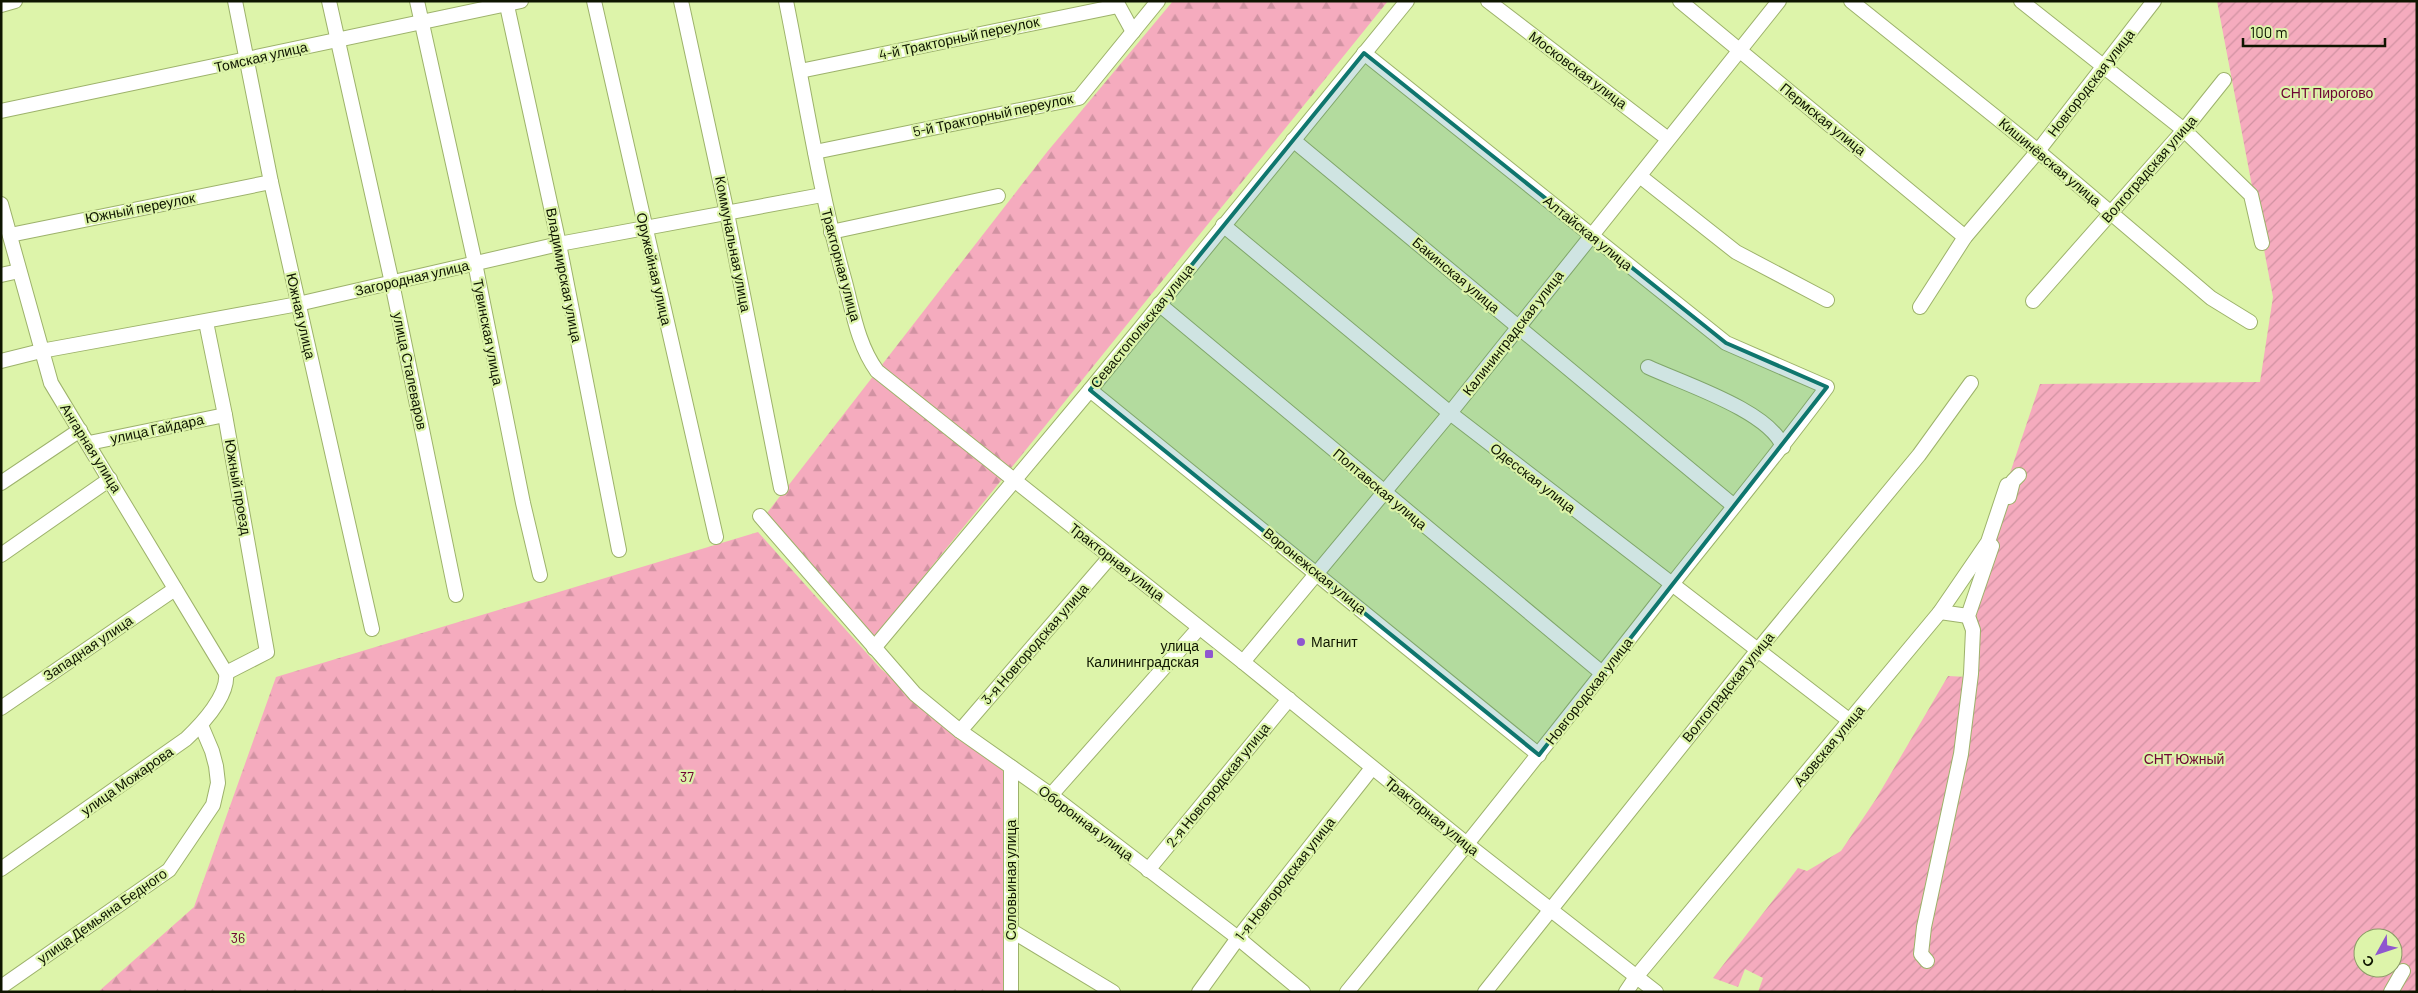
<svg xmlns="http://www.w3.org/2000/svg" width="2418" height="993" viewBox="0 0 2418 993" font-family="Barlow,sans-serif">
<defs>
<pattern id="forest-firs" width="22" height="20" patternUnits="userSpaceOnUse" patternTransform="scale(1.25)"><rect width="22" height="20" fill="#f5abbe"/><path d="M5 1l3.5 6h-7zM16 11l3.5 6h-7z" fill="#d192a2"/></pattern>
<pattern id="garden-furrows" width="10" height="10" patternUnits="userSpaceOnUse" patternTransform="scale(1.25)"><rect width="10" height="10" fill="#f5abbe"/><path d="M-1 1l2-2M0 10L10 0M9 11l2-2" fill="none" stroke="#d192a2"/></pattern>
</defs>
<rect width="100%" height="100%" fill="#ddf4aa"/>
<g fill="url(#forest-firs)">
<path d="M1173 1H1388L874 638 767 513 1047 152Z"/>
<path d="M758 532 881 669 1009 776 1004 992H98L194 907 276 677Z"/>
</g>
<path fill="url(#garden-furrows)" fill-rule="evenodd" d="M2217 1H2417V992H1758L1763 978 1745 969 1738 987 1713 978 1798 868 1807 871 1841 851 1876 799 1948 676 1968 677V598L2040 384 2260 382 2273 297ZM2363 938H2393V968H2363Z"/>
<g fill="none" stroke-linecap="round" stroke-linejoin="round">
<g stroke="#9db26b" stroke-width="16">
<g id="minor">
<path d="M235 1 271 182 372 629"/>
<path d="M329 1 392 283 456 595"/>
<path d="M417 1 475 263 523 503 540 575"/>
<path d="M506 1 559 244 619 550"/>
<path d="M594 1 716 537"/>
<path d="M681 1 727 213 781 488"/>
<path d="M786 1C805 95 819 189 845 282 853 312 858 345 877 371L1243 662 1468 845 1656 992"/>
<path d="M1116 1 1133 32"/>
<path d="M1488 1 1668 139"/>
<path d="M1680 1 1965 237"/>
<path d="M1851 1 2038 151 2211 298 2250 322"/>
<path d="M2021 1 2184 130 2251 195 2262 243"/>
<path d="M1 5 15 1"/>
<path d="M800 71 1118 6"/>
<path d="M1 111 521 1"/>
<path d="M1293 140 1734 506"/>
<path d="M815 152 1079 98 1158 1"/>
<path d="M1641 177 1736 252 1827 300"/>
<path d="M1 204 51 383 226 673C229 695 202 724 186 739L1 869"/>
<path d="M1223 225 1450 413 1850 721"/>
<path d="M831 232 998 196"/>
<path d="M10 235 271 182"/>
<path d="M1 275 19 271"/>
<path d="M2033 301 2184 130 2224 80"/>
<path d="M1159 304 1602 673"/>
<path d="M1920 307 1965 237 2038 151 2154 1"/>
<path d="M206 322 225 415 267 652 226 673"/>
<path d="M1 361 41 351 298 304 559 244 822 195"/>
<path d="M1648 367C1682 383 1770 411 1783 447"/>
<path d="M1090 390 1539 755"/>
<path d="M89 443 225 415"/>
<path d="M1 483 80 430"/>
<path d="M2009 497 2013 481 2019 475"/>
<path d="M760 516 915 694 960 731 1051 795 1238 938 1303 992"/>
<path d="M1 555 110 479"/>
<path d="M1940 612 1968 616"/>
<path d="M874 648 1090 390 1407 1"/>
<path d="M1243 662 1450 413 1779 1"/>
<path d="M1 708 175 589"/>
<path d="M960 731 1110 557"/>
<path d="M1011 767V992"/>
<path d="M1051 795 1199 628"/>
<path d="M1148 870 1289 699"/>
<path d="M1012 931 1113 992"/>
<path d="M1927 961 1921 954 1924 927 1961 754 1971 674 1973 630 1968 616 1992 546"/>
<path d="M1 987 169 870 213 805 218 783 216 766 212 751 201 725"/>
<path d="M1199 992 1238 938 1372 768"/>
<path d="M1347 992C1456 859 1563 724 1669 588 1722 521 1776 456 1827 387L1726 343 1364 53"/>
<path d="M1485 992 1757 651 1919 455 1971 383"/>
<path d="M1626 992 1636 977 1940 612 1988 542 2007 485"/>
<path d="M2391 992 2403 971"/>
</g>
</g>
<use href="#minor" stroke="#fff" stroke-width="14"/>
</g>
<path fill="#0f766e" fill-opacity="0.2" stroke="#0f766e" stroke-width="4" stroke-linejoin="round" d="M1364 53 1726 343 1827 387 1539 755 1090 390Z"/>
<g fill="#8f57cf" stroke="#ddf4aa" stroke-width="2">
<circle cx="1301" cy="642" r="5"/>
<rect x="1204" y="649" width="10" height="10" rx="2.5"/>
</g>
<g text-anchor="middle" stroke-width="4.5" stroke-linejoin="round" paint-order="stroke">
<g font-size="14" fill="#0e1500" stroke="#ddf4aa">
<text transform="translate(959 38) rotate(-12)" y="5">4-й Тракторный переулок</text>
<text transform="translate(261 57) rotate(-13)" y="5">Томская улица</text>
<text transform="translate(1578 70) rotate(37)" y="5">Московская улица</text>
<text transform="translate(2091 83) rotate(-52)" y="5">Новгородская улица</text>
<text transform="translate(993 115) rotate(-12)" y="5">5-й Тракторный переулок</text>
<text transform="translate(1823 119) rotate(39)" y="5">Пермская улица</text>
<text transform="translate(2050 162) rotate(40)" y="5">Кишинёвская улица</text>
<text transform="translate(2149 169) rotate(-49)" y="5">Волгоградская улица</text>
<text transform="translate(140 208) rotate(-11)" y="5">Южный переулок</text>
<text transform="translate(1588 233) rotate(39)" y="5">Алтайская улица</text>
<text transform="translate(733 244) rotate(79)" y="5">Коммунальная улица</text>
<text transform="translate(841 265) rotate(75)" y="5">Тракторная улица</text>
<text transform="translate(654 269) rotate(77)" y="5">Оружейная улица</text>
<text transform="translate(564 275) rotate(79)" y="5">Владимирская улица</text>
<text transform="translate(1456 275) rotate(40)" y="5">Бакинская улица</text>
<text transform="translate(412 278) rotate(-13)" y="5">Загородная улица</text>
<text transform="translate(301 316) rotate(77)" y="5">Южная улица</text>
<text transform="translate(1142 326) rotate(-51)" y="5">Севастопольская улица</text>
<text transform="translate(488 332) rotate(79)" y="5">Тувинская улица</text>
<text transform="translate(1513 333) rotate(-52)" y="5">Калининградская улица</text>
<text transform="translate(410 371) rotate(78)" y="5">улица Сталеваров</text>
<text transform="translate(157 429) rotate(-12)" y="5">улица Гайдара</text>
<text transform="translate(91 448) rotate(58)" y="5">Ангарная улица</text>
<text transform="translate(1533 478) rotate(38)" y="5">Одесская улица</text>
<text transform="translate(238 487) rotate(80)" y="5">Южный проезд</text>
<text transform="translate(1380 489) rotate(40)" y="5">Полтавская улица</text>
<text transform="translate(1117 562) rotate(38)" y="5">Тракторная улица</text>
<text transform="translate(1315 571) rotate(39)" y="5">Воронежская улица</text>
<text transform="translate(1035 644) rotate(-49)" y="5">3-я Новгородская улица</text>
<text transform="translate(88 648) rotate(-34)" y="5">Западная улица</text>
<text transform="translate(1728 687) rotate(-51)" y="5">Волгоградская улица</text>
<text transform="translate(1589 691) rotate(-52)" y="5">Новгородская улица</text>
<text transform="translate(1829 746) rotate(-50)" y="5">Азовская улица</text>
<text transform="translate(127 781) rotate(-35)" y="5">улица Можарова</text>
<text transform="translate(1218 785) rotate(-51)" y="5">2-я Новгородская улица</text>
<text transform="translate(1432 816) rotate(39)" y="5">Тракторная улица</text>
<text transform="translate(1086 823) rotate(37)" y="5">Оборонная улица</text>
<text transform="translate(1285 879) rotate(-52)" y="5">1-я Новгородская улица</text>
<text transform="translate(1011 880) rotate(-90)" y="5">Соловьиная улица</text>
<text transform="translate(102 916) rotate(-35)" y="5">улица Демьяна Бедного</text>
</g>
<g font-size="14" fill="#6e0434" stroke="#ddf4aa">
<text x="2327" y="98">СНТ Пирогово</text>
<text x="2184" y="764">СНТ Южный</text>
<text x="687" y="782">37</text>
<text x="238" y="943">36</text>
</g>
<g font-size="14" fill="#0e1500" stroke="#ddf4aa" text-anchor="start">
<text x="1311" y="647">Магнит</text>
<text x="1199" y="651" text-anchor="end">улица<tspan x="1199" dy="16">Калининградская</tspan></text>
</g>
</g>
<rect width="2418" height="993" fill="none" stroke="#0e1500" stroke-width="5"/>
<g transform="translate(2378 953) rotate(230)"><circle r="24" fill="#ddf4aa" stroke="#8a9b66"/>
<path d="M0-4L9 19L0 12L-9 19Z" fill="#8f57cf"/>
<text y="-8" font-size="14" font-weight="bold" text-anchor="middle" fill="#0e1500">С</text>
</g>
<path d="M2243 38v8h142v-8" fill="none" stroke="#0e1500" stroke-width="2.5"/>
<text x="2250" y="38" font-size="15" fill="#0e1500" stroke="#ddf4aa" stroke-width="4" paint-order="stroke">100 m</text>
</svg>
